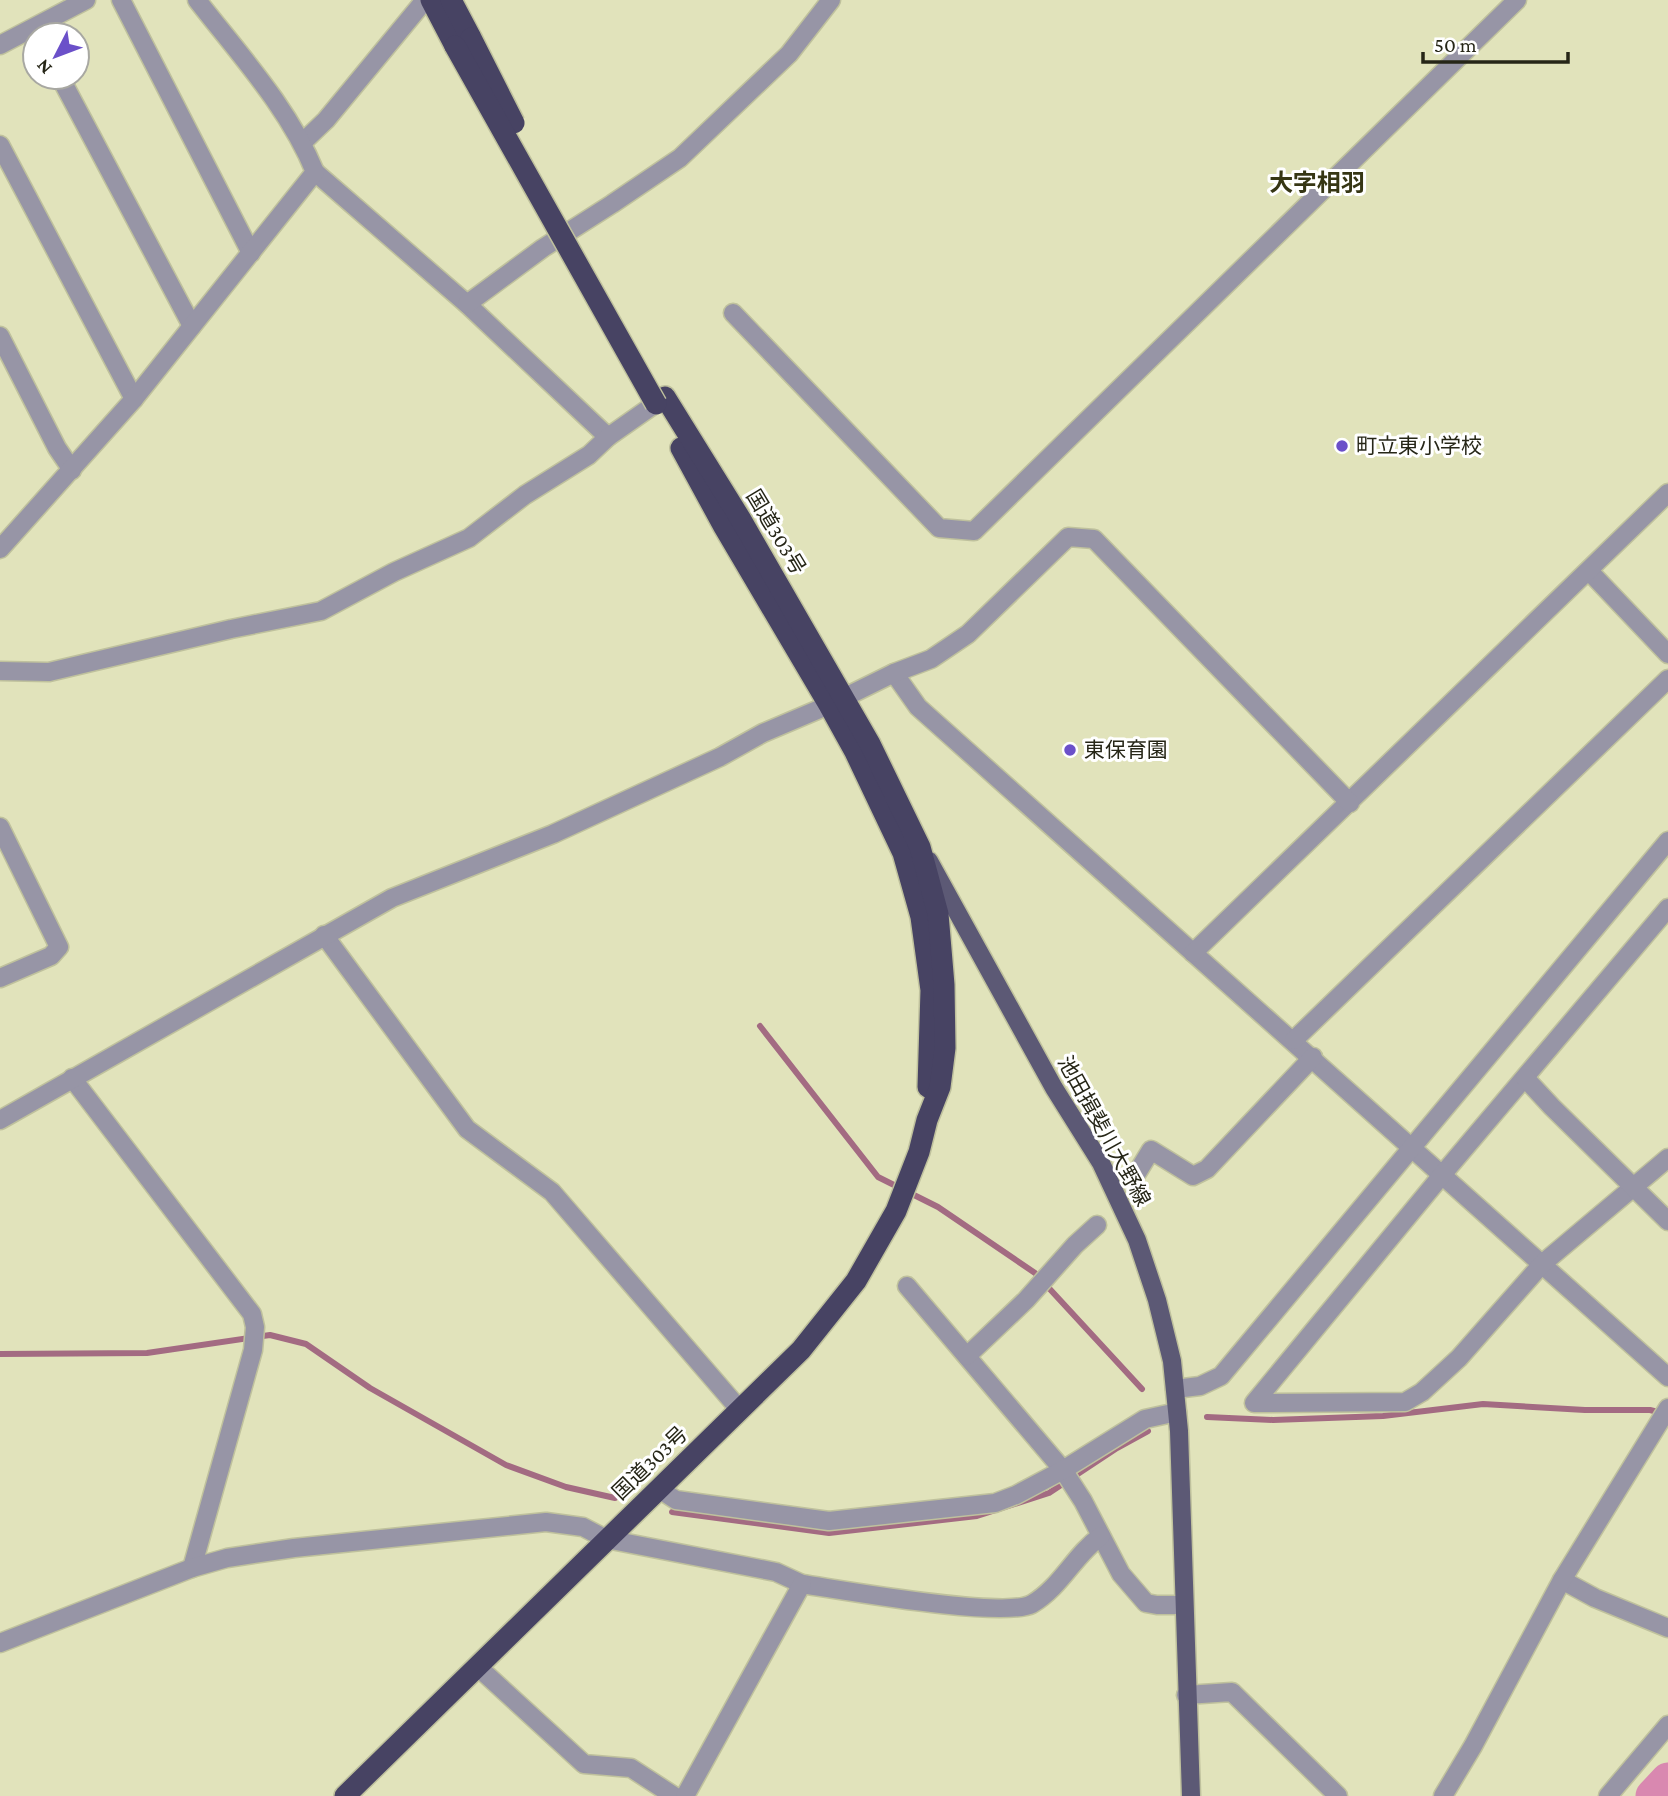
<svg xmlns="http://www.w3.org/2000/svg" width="1668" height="1796" viewBox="0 0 1668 1796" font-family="'Crimson Pro','Noto Sans JP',serif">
<rect width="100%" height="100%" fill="#e1e3bb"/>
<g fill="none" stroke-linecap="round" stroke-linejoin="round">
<g stroke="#a36b82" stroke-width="6">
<path d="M760 1026 878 1177 938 1207 1035 1273 1142 1389"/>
<path d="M0 1354 147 1353 270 1335 306 1344 370 1388 506 1465 566 1487 615 1498"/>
<path d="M1207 1417 1273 1420 1383 1416 1483 1404 1585 1410H1650L1662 1413"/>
<path d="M672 1512 829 1533 977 1516 1049 1493 1117 1448 1148 1431"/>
</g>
<path stroke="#d988b0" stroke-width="35" d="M1653 1796 1668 1780"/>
<g stroke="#bfc19d" stroke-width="21">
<g id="minor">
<path d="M121 0 251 253"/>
<path d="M0 45 86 0"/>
<path d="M60 77 192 326"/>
<path d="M303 142 326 120 425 0"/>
<path d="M0 145 134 399"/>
<path d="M315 172 467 304 608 437"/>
<path d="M467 304 543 248 612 204 680 158 789 54 831 0"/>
<path d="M733 313 939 528 974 531 1517 0"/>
<path d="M0 336 57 448 72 470"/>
<path d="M0 549 134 399 315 172C289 108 239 54 197 0"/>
<path d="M1589 571 1668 654"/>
<path d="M0 671 49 672 231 629 321 611 394 572 469 538 525 495 589 455 608 437 665 397"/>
<path d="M894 673 918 707 1668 1377"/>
<path d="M0 827 59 947 51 956 0 978"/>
<path d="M1668 908 1442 1175 1254 1403 1405 1402 1422 1392 1459 1358 1542 1264 1668 1158"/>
<path d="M324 935 467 1129 552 1192 740 1410"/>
<path d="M1193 953 1668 493"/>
<path d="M1294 1040 1668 679"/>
<path d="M72 1078 252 1314 255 1327 253 1350 192 1568"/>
<path d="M1525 1078 1552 1107 1668 1221"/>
<path d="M0 1120 392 898 553 834 720 757 763 733 829 705 894 673 931 659 968 634 1068 537 1094 539 1350 803"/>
<path d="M1137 1173 1151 1150 1193 1176 1207 1169 1313 1057"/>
<path d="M907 1286 1063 1470 1083 1501 1121 1574 1146 1603 1157 1605H1184"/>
<path d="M967 1356 1026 1300 1075 1245 1097 1225"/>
<path d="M1175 1389 1200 1386 1221 1376 1668 841"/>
<path d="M659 1489 676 1500 829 1521 995 1503 1016 1495 1063 1470 1145 1419 1177 1412"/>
<path d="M1562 1580 1595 1598 1668 1628"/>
<path d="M0 1643 192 1568 227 1558 294 1548 546 1522 583 1527 606 1539 776 1572 802 1584C843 1590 1004 1619 1032 1604 1061 1587 1075 1554 1101 1536"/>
<path d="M478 1667 584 1764 631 1768 674 1796"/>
<path d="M1186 1695 1232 1692 1338 1796"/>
<path d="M685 1796 802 1584"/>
<path d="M1443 1796 1473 1746 1562 1580 1668 1408"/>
<path d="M1608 1796 1668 1725"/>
</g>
</g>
<g stroke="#bfc19d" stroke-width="21">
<path id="major" d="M929 861 1054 1088 1101 1163 1137 1240 1157 1300 1172 1361 1179 1431 1191 1796"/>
</g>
<g stroke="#bfc19d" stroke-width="24">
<g id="highway">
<path d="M431 0 455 46"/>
<path d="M451 0 471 38"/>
<path d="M681 448 724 527 829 705 855 752 903 853 921 917 931 990 928 1087"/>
<path d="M345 1796 801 1350 856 1281 896 1211 919 1152 927 1120 940 1087 945 1048 944 985 938 914 920 847 870 744 740 518 665 397"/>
</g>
</g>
<use href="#minor" stroke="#9795a6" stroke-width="18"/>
<use href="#major" stroke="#5c5975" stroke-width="18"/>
<use href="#highway" stroke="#474363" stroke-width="21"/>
<g stroke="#bfc19d" stroke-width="24" stroke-linecap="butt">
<g id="highway-bridge">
<path d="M471 38 514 123"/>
<path d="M455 46 656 404"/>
</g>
</g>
<use href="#highway-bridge" stroke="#474363" stroke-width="21"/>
</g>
<g fill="#6b50c9" stroke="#fff" stroke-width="2.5">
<circle cx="1342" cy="446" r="7"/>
<circle cx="1070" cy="750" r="7"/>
</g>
<g text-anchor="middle" stroke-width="6" stroke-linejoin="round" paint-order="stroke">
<g font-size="21" fill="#262617" stroke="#fff" text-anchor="start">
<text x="1356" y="453">町立東小学校</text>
<text x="1084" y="757">東保育園</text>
</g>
<g font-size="21" fill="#262617" stroke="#fff">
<text transform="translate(776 532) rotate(59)" y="7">国道303号</text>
<text transform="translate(1104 1131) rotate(61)" y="7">池田揖斐川大野線</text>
<text transform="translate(650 1463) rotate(-44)" y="7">国道303号</text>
</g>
<g font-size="24" font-weight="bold" fill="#363614" stroke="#fff">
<text x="1317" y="191">大字相羽</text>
</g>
</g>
<g transform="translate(56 56) rotate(228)"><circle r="33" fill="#ffffff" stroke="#a8a8a2" stroke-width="2"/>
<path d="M0-5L12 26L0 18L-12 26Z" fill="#6b50c9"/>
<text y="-10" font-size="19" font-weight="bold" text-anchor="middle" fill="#262617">N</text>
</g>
<path d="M1423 52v10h145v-10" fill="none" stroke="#262617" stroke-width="3.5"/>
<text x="1434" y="52" font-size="21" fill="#262617" stroke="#ffffff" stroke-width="5" paint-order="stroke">50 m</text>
</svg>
